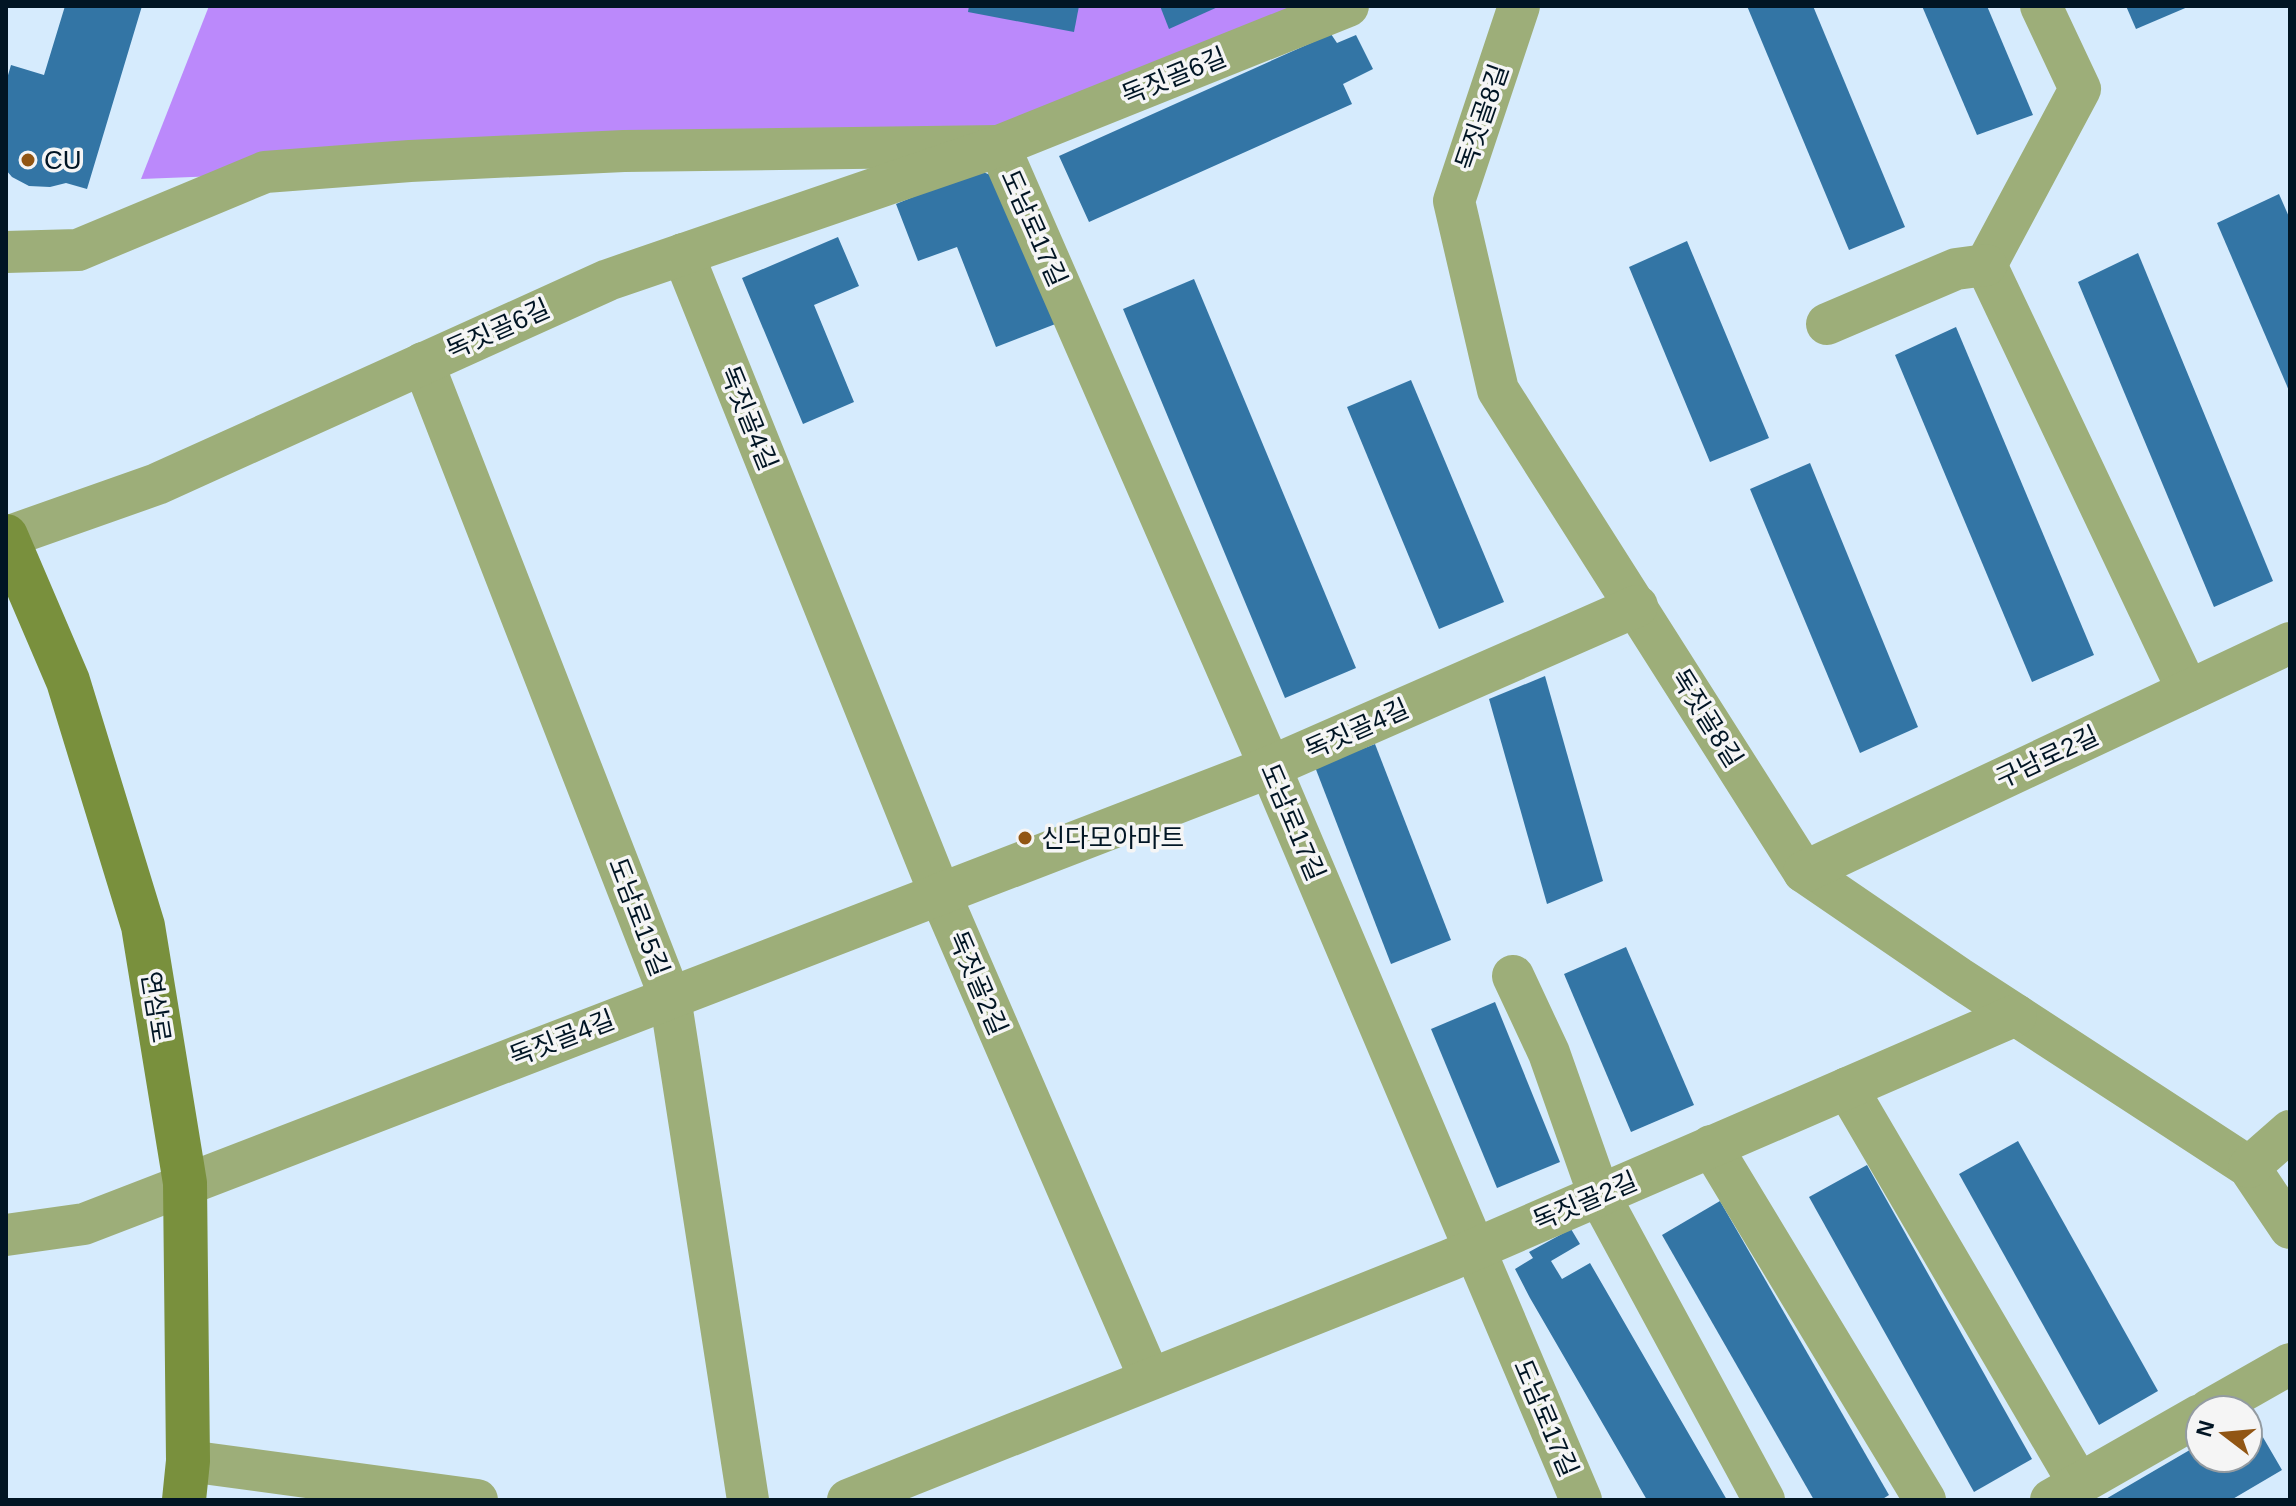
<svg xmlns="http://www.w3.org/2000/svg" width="2296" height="1506" viewBox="0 0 2296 1506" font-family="Helvetica,'Noto Sans KR',sans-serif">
<rect width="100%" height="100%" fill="#d6ebfd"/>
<path fill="#bb89fb" d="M209 6H1348L999 146 141 179Z"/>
<g fill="#3375a5">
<path d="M65 6H142L87 189 66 183 50 187 29 186 12 177 6 170V82L11 65 44 75Z"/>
<path d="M969 6H1079L1074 32 968 12Z"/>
<path d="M1160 6H1220L1169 29Z"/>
<path d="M1747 6H1813L1905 227 1849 250Z"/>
<path d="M1922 6H1987L2033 115 1977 135Z"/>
<path d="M2126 6H2190L2136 29Z"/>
<path d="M1331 34 1337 43 1356 35 1373 69 1343 84 1352 104 1089 222 1059 156Z"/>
<path d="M978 170 1003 180 1058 323 996 347 957 247 918 261 896 204Z"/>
<path d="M2279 194 2290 219V393L2217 223Z"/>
<path d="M838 237 859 286 814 305 854 402 803 424 742 278Z"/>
<path d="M1687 241 1769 438 1710 462 1629 267Z"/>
<path d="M2138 253 2273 581 2214 607 2078 282Z"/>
<path d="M1194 279 1356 668 1285 698 1123 309Z"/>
<path d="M1956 327 2094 655 2032 682 1895 355Z"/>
<path d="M1411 380 1504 602 1439 629 1347 407Z"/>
<path d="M1810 463 1918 727 1860 753 1750 489Z"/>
<path d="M1545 676 1603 881 1547 904 1489 699Z"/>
<path d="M1375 744 1451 940 1391 964 1315 767Z"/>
<path d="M1626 947 1694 1105 1631 1132 1564 974Z"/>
<path d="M1495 1002 1560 1162 1497 1188 1431 1029Z"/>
<path d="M2018 1141 2158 1391 2099 1425 1959 1174Z"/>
<path d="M1867 1165 2032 1459 1974 1492 1809 1197Z"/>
<path d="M1720 1201 1889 1495 1881 1500H1814L1662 1235Z"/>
<path d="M1571 1229 1580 1244 1551 1261 1562 1279 1590 1263 1727 1500H1647L1530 1298 1515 1269 1533 1258 1529 1252Z"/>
<path d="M2250 1415 2282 1470 2231 1500H2104L2200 1444V1458H2248V1416Z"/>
</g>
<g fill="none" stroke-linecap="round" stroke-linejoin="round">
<g stroke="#9dae79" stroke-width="42">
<path d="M1519 6 1454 201 1498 390 1804 872 1959 978 2249 1167 2290 1228"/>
<path d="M6 252 78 250 265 172 410 161 624 151 999 146 1270 767 1581 1500"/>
<path d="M683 254 940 894 1150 1379"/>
<path d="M1986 265 2188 691"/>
<path d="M1986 265 2080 89 2041 6"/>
<path d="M1827 324 1956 269 1986 265"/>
<path d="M423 363 670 997 748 1500"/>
<path d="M7 537 157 484 608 280 999 146 1348 6"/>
<path d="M1804 872 2290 643"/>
<path d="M1513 976 1549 1053 1599 1195 1764 1500"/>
<path d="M1847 1088 2079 1484"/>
<path d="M1711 1146 1925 1500"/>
<path d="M2249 1167 2290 1131"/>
<path d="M6 1235 84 1224 1270 767 1637 606"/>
<path d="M2209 1410 2290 1364"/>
<path d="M188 1461 477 1500"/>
<path d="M848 1500 1450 1260 2016 1015"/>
<path d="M2051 1500 2200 1415"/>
</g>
<path stroke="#79903d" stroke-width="44" d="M6 536 68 681 143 926 185 1183 188 1461 184 1500"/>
</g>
<g fill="#915614" stroke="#f5f5f5" stroke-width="3">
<circle cx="28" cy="160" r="8"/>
<circle cx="1025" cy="838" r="8"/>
</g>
<g text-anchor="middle" stroke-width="7" stroke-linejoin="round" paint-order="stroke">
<g font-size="26" fill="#011524" stroke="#f5f5f5">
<text transform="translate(1174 76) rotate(-22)" y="9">독짓골6길</text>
<text transform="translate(1482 117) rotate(-71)" y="9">독짓골8길</text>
<text transform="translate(1034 228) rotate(66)" y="9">도남로17길</text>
<text transform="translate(498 329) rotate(-24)" y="9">독짓골6길</text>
<text transform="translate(749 418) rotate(68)" y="9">독짓골4길</text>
<text transform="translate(1707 718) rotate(58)" y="9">독짓골8길</text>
<text transform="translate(1357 729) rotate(-24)" y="9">독짓골4길</text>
<text transform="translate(2047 757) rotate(-25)" y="9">구남로2길</text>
<text transform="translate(1293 822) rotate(67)" y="9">도남로17길</text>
<text transform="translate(639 917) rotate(69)" y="9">도남로15길</text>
<text transform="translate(978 983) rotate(67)" y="9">독짓골2길</text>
<text transform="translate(156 1007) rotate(81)" y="9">연삼로</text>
<text transform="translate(562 1038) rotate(-21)" y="9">독짓골4길</text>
<text transform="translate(1585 1201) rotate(-23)" y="9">독짓골2길</text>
<text transform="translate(1546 1418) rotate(67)" y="9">도남로17길</text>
</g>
<g font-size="26" fill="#011524" stroke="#f5f5f5" text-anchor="start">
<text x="44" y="169">CU</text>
<text x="1041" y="847">신다모아마트</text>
</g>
</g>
<rect width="2296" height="1506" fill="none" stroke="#011524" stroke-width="16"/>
<g transform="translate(2224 1434) rotate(286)"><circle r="38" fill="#f5f5f5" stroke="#939ba1" stroke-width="2"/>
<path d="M0-6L14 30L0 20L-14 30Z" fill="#915614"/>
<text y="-12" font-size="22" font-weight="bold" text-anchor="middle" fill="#011524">N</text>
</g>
</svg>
